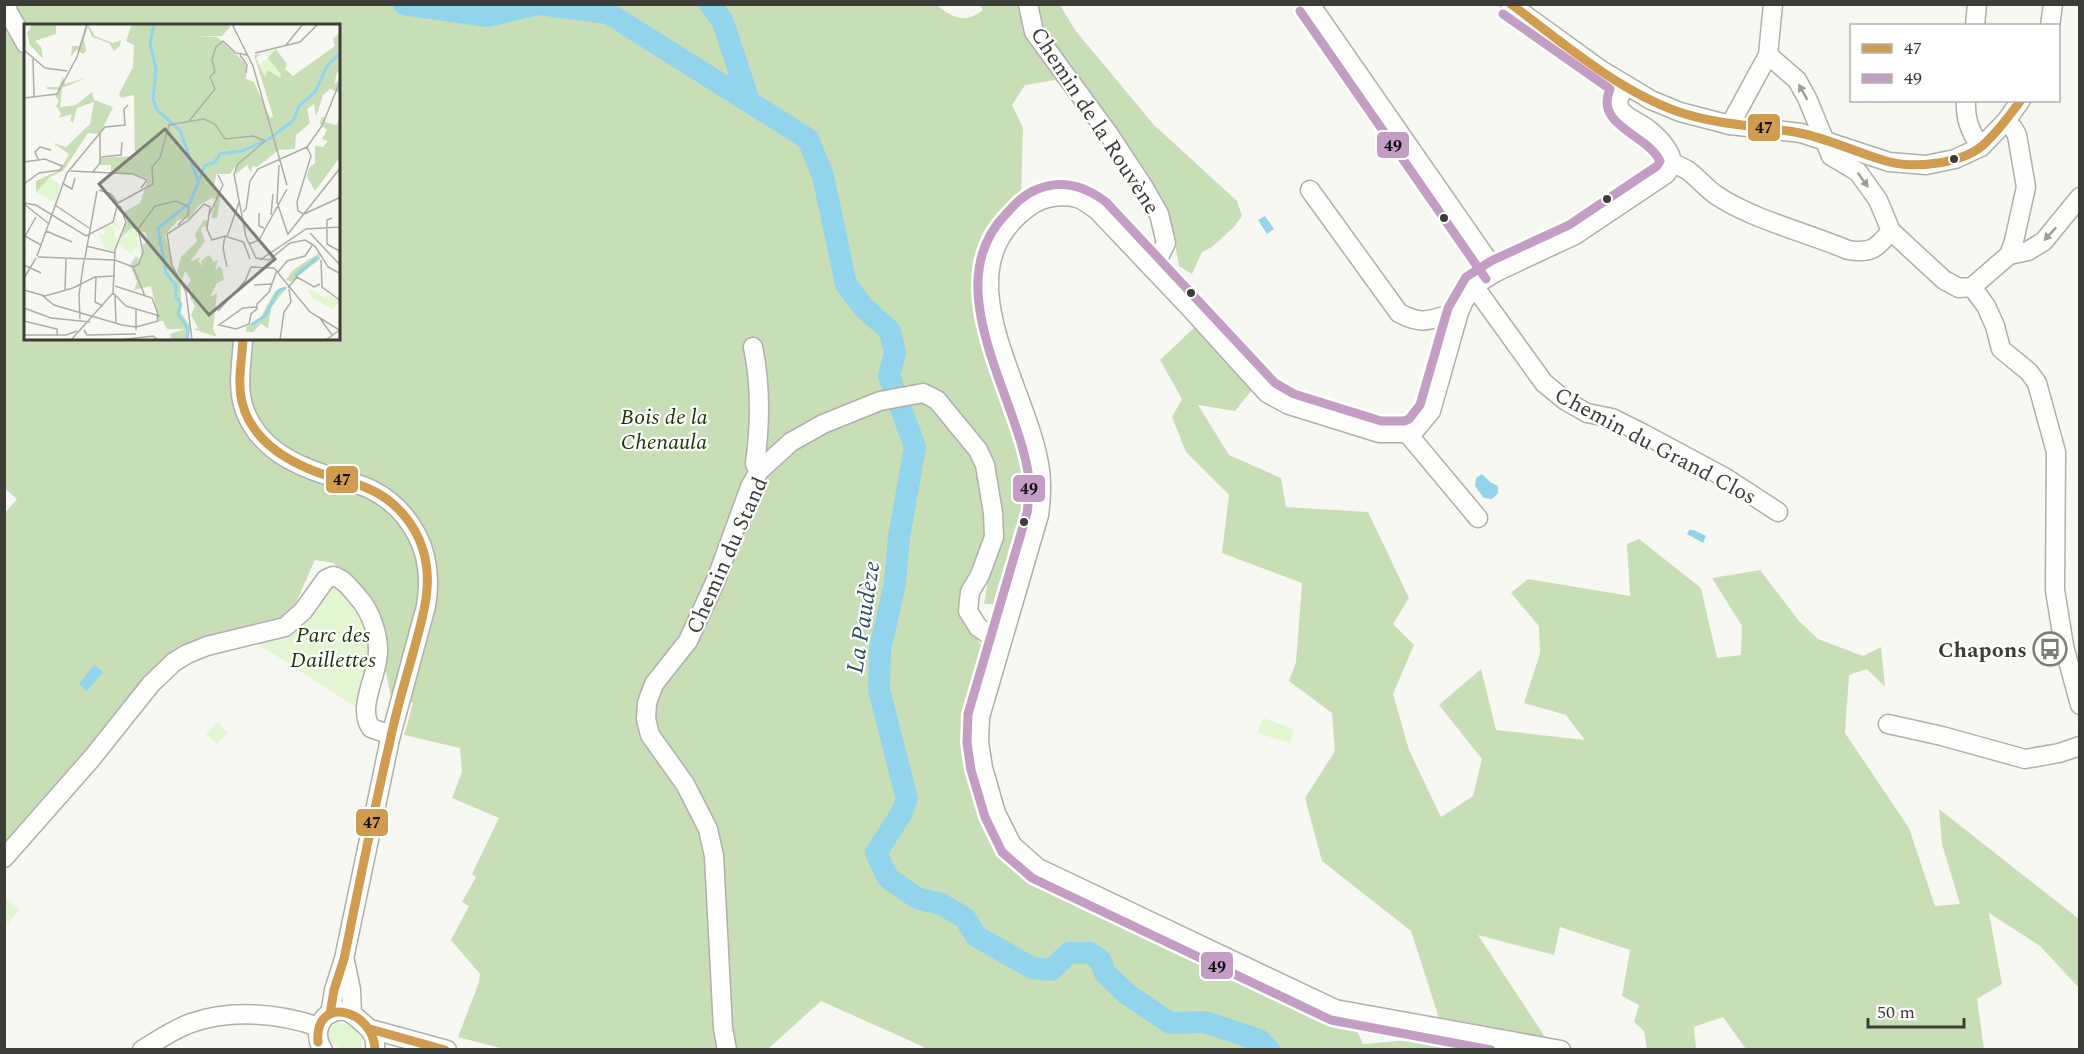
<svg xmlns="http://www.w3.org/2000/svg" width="2084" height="1054" viewBox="0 0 2084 1054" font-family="Spectral,serif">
<rect width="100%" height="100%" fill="#f8f8f3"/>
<g fill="#e2f7d1">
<path d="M333 580 353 595 374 645 359 709 256 643 274 639 290 632Z"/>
<path d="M1263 718 1294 729 1290 743 1257 733Z"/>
<path d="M218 722 228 733 217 744 206 734Z"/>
<path d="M5 897 20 910 8 923 5 919Z"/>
<path d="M338 1022C351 1024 366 1036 361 1049H340L329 1040V1028Z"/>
</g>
<g fill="#c8deb6" fill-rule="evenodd">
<path d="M935 4C952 17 964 25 983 10L980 5H1060L1075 30 1154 125 1237 201 1242 216 1234 227 1212 247 1202 252 1192 274 1179 266 1175 244 1162 209 1142 175 1055 80 1025 85 1012 105 1023 128 1021 201C1013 208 1004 216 997 225 980 247 978 277 981 304L1031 465 1035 488 1032 511 1006 604H984L990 569 976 565C943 609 967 617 987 655L982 674 985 676 974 722 1012 856 1352 1020 1363 1044 1433 1038 1450 1049H923L924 1047 821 1001 768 1049 508 1050 458 1037 479 982 480 974 451 940 469 906 462 902 476 877 472 874 499 818 452 798 462 772 460 748 404 735 413 703 391 697 383 658 379 615 334 563 315 560 295 605 280 621 226 632 178 648 155 668 5 846 4 514 17 499 4 488 5 5ZM26 26H339V339H26Z"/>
<path d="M1198 324 1252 390 1235 411 1198 405 1229 455 1281 478 1286 507 1368 512 1409 598 1393 624 1414 645 1393 694 1409 750 1441 817 1473 796 1482 759 1439 705 1481 669 1496 730 1585 740 1566 715 1524 703 1540 653 1539 626 1511 593 1528 579 1630 596 1627 544 1639 539 1701 588 1717 658 1741 655 1742 626 1712 578 1760 570 1799 621 1818 639 1863 656 1881 647 1885 687 1867 669 1849 675 1845 733 1909 828 1935 906 1960 904 1942 844 1939 809 2079 919V988L2040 946 1989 913 2002 984 1977 999 1984 1049H1746L1723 1017 1694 1027 1696 1049H1647L1644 1031 1634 1022 1639 1005 1622 996 1630 950 1560 927 1554 955 1478 935 1545 1037 1439 1018 1411 931 1322 861 1305 798 1335 751 1332 713 1289 681 1296 662 1302 583 1222 553 1229 495 1186 452 1172 417 1182 399 1160 360Z"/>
</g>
<g fill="#92d4ec">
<path d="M1265 216 1274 229 1267 234 1258 220Z"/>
<path d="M1482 474 1490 482 1498 486V493L1492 499 1484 498 1475 486 1476 478Z"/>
<path d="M1689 530H1694L1706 536 1703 543 1687 534Z"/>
<path d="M94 665 103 672 87 691 79 684Z"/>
</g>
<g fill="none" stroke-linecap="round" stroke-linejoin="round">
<g stroke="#92d4ec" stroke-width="22">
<path d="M404 4 487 16 538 4"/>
<path d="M539 4 608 13 808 139 823 176 846 284 863 307 890 331 895 353 889 376 915 447 899 537 895 583 880 650 879 690 907 799 901 814 876 853 888 878 917 898 941 904 965 918 976 936 1032 968 1051 970 1069 953H1090L1100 960 1105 973 1127 994 1170 1023 1205 1022 1259 1040 1269 1050"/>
<path d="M710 4 723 22 749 101"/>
</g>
<g stroke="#afafab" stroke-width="21">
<g id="minor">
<path d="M6 4 8 12 26 44"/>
<path d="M1028 4 1034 32 1108 133 1143 186 1159 214 1166 243 1160 255 1151 267"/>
<path d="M1310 4 1496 272"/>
<path d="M1510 4 1601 70 1651 100 1680 112 1730 125 1801 133 1889 162 1926 165 1955 159 1981 147 2006 121 2021 100"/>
<path d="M1975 26 1977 4"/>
<path d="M2050 26 2053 4"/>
<path d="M1768 55 1797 80 1807 98 1831 156 1858 172 1878 200 1891 231 1944 280 1959 288 1972 287 2009 255 2014 241 2026 187 2017 135 2013 128"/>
<path d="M1626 85C1623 91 1616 99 1619 107 1623 117 1637 121 1645 127 1656 135 1672 150 1672 164"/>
<path d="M1966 100C1965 119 1970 132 1981 147"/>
<path d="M1730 125 1768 55 1773 4"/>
<path d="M1672 164C1691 167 1700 184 1716 195 1751 219 1808 233 1848 250 1871 254 1877 248 1891 231"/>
<path d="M1310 190 1399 313C1425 327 1432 318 1459 312"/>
<path d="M2009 255 2028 251 2044 241 2080 197"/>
<path d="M1474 286 1544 383 1566 401 1587 413 1612 418 1644 434 1726 478 1778 512"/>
<path d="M1972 287 1986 306 1995 326 2001 349 2029 372 2037 383 2056 452 2055 590 2064 646 2080 705"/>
<path d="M243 339C242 363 236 388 245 411 259 448 294 465 329 476 344 481 359 483 372 490 392 500 407 516 417 535 429 558 430 582 426 606L390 739 344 959 334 990 330 1014"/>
<path d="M753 347C761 385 760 427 755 464L759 471"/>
<path d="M1407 433 1478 518"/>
<path d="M1888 724 1942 736 2025 759 2059 753 2080 746"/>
<path d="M4 858 92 758 151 684 174 662 187 654 207 646 285 627 303 611 326 579 333 576C344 579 350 588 357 596 372 612 381 640 377 661 374 681 358 710 371 728L391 735"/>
<path d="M345 961 351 990 352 1014"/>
<path d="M370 1029 447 1050"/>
<path d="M142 1050C158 1040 174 1029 191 1023 231 1009 279 1013 319 1027"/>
<path d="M323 1050C311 1032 322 1008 345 1011 353 1013 359 1020 365 1025 373 1032 376 1039 375 1050"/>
<path d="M727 1050 723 1028 714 856 708 829 685 784 650 735 646 719 647 703 654 684 688 641 716 580 750 487 759 471 791 442 823 424 880 401 923 393 937 400 978 450 985 465 993 513 994 537 980 575 970 592 968 611 978 627 1001 643"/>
<path d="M1561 1050 1335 1009 1038 868 1012 845 996 813 983 768 979 742 980 717 1039 515C1041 500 1042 485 1040 470 1029 387 938 272 1029 207 1042 197 1061 194 1077 198 1084 200 1091 206 1097 210L1190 308 1267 393 1289 405 1379 433H1407L1416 429 1431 411 1459 312 1464 301 1474 286 1496 272 1575 235 1666 174 1672 164"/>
</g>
</g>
<use href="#minor" stroke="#fefefd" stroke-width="18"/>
<g stroke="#fff" stroke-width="14">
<g id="bus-1">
<path d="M1511 4C1563 43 1617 90 1679 112 1721 126 1759 125 1800 133 1829 139 1858 153 1886 161 1913 169 1960 164 1982 146 1997 133 2009 116 2021 100"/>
<path d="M243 339C242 360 237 382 242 402 252 443 291 464 328 476 341 480 355 482 367 488 394 499 415 523 423 550 434 585 422 619 413 653 405 682 396 711 390 741 373 813 359 886 344 959L334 990 330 1014"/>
<path d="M370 1029 445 1050"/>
<path d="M318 1042C314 994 374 1009 375 1050"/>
</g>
</g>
<g stroke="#fff" stroke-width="14">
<g id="bus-2">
<path d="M1300 11 1486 279"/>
<path d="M1491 1050 1331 1020 1032 878 1002 852 985 817 971 770 967 743 968 714 1027 513C1029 499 1030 485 1028 472 1015 393 937 284 1006 214 1016 203 1024 194 1038 189 1063 179 1085 186 1106 202L1275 383 1294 394 1381 421H1404L1409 419 1420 405 1448 308 1466 277 1491 261 1569 225 1657 166 1660 161C1647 134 1594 126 1610 89L1503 14"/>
</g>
</g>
<use href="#bus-1" stroke="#cf9c50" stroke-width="9"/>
<use href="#bus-2" stroke="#c39dc3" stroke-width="9"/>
</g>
<defs><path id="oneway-solid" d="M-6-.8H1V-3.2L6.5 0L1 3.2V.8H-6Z" transform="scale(1.5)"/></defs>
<g fill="#9d9d9a">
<use href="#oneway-solid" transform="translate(1803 92) rotate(-119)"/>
<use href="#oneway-solid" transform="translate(1863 180) rotate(54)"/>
<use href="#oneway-solid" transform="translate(2050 234) rotate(133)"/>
</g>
<defs>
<g id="bus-ring" transform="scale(1.725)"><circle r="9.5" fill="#fff" stroke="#7e7e79" stroke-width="1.5"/><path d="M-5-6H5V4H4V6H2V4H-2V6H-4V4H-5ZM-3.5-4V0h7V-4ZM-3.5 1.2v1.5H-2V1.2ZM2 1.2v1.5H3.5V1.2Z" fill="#7e7e79"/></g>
</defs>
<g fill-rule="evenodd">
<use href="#bus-ring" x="2050" y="649"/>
</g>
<g fill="#3c3c38" stroke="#fff" stroke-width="2">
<circle cx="1954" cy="159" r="5"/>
<circle cx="1607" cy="199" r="5"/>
<circle cx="1444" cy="218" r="5"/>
<circle cx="1191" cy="293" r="5"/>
<circle cx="1024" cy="522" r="5"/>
</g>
<g text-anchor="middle" stroke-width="4.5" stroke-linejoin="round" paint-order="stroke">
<g font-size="22" fill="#3c3c38" stroke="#fff">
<text transform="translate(1096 120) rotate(57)" y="8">Chemin de la Rouvène</text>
<text transform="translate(1656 445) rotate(28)" y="8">Chemin du Grand Clos</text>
<text transform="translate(726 555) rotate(-66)" y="8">Chemin du Stand</text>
</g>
<g font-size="22" font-style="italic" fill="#1c3503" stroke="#fff">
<text x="664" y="424">Bois de la<tspan x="664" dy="25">Chenaula</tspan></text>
<text x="333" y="642">Parc des<tspan x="333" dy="25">Daillettes</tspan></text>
</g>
<g font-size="22" font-weight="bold" fill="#3c3c38" stroke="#fff" text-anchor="end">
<text x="2027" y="657">Chapons</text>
</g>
<g font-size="24" font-style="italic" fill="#275060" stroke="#fff">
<text transform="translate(863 617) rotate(-81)" y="8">La Paudèze</text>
</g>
</g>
<g transform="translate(24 24)">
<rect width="316" height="316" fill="#f8f8f3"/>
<path d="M251 26V44L257 50 256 54H241L236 41 244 33 238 28ZM24 154 37 160 31 179 12 168ZM92 194 96 204 90 210 93 215 90 228 81 225 74 209 80 211V205L86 201 92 208 94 203H88ZM107 204 113 207 114 221H116L117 233 114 222 108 227 112 233 95 221 97 212ZM283 264 302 274 304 270 316 277 309 285 289 275Z" fill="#e2f7d1"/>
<path d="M8 0H32V10L11 17 17 23 19 35 6 21 3 9ZM64 0 71 12 89 19 97 16 96 22 90 27 85 19 68 13 64 3 60 15 62 27 59 30 52 26 47 33 48 22H55ZM108 0H204L206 3 198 12H172L193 13 213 31 222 41V55L230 58 246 94 249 92 230 31 237 30 232 34 241 53 244 46 256 54 257 50 244 34 252 25 263 40 261 45 269 52 311 22 309 15 316 8V48L313 49 310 61 316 54V69L306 65 299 71 292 93 290 80 283 85 286 99 272 111 271 125 255 126 233 143 228 142 227 149 223 141 212 150 211 143 206 150H192L190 165 197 169 193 194H187L192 175 188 174 175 181 166 194 154 196 141 211 152 253 157 259V289L166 302 165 316H148L146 310 161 305H143L139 297H135L127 262 110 266 113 258 106 241 112 232 116 236 119 220 124 217 122 209 107 204 97 213 103 197 100 188 116 179 124 155 110 150 87 149V141H75L77 134 111 132 110 71 97 74 95 70 109 43 110 21 102 17ZM39 52 41 60 62 54 38 64 36 83 52 81 68 68 70 76 89 83 76 110 64 109 39 147 26 153 12 168V157L36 146 45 130 29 119 42 123 66 100 70 78 53 84 49 99 46 96 48 90 35 94 37 89 32 82 35 77 31 72 35 66 23 65V63H35ZM316 91V133L291 167 283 153 285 144 291 139V122L299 123 304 117 298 115 303 106 296 100 297 94 301 93 300 98 313 101ZM180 196 184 197 183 204 179 202 177 206 181 217 166 238 177 233 174 237 178 242 177 237 185 231 190 238 194 236 191 247 195 242 198 245 200 256 193 259 186 273 193 269 189 305 193 313 169 305 174 304 167 291 171 282 166 274 168 266 163 268 162 264 167 256 161 247 158 256 153 248 157 233 173 217 171 210ZM295 229 296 235 267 258 262 256 269 246ZM263 263 247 284 244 304 237 300 229 308H222V303L236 295 251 267Z" fill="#c8deb6"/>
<path fill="none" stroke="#92d4ec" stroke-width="3" d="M130 0 126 20 132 45 129 76 134 87 156 106 174 157M271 252 294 233M227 301 241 292 255 266 262 264M163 316 164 305 154 290 157 280 152 273V262L142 249 134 204 166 179 181 141 190 139 196 130 218 127 245 115 269 97 275 82 291 68 303 42 317 28"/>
<path fill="none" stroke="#adada8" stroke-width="1.5" d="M208 0 229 42 263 161M262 21 279 0M0 26 21 44 43 47M231 29 276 18 294 0M216 31 223 41 222 49M9 35 10 72M0 74 33 70 53 33 63 0M165 97 191 65 186 53 191 48 188 35 192 23 199 17 212 29 223 31M283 123 298 102 317 55M77 133 97 131 98 118M14 135 11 128 16 123 27 126M0 138 21 135 38 142 36 146 15 149 0 160M255 141 253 178 264 211M46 147 109 150 123 156 117 164M68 149 76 139V110M38 159 48 165 51 154M75 166 87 170 94 179M0 179 12 181 62 212 89 198 93 183M94 179 129 160 128 143 136 134 145 101 180 95 191 100 201 115 229 112 241 117 214 140 210 150 222 213 232 234 245 236 266 219 281 216 291 222 304 243 317 250M0 180 24 199M31 181 65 204M219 188 222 185 226 157 234 145 283 123M235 189V202L240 204M280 190 274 187 273 178 287 132 283 123M280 190 317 173M185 191 199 161 194 151M247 191 249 170M308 194 303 196V220L317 228M22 207 48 218M286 209 317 242M264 210 317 143M1 212 17 221M201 212 199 224 203 243M203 213 215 178M0 214 12 193M219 217 226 235M225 220 235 216 263 165M62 222 91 229M13 232 43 149 81 103 101 101 100 85 104 81M14 233 91 236M61 234 73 167M91 236 109 243 115 240 119 228 114 205 131 182 152 177 165 183 164 191 154 201M236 236 282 205 317 203M297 236 298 263 317 277M0 241 17 249M109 243 121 272M227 243 250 244 286 288 317 307M254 248 263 237 281 232 289 220M72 253 71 278 79 282M0 254 12 234M230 261 248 260M91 262 128 274 135 293M264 264 273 253 290 263 296 260M0 266 21 272 49 264 71 253 91 252M41 267 42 234M19 272 30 281 98 301 112 303 134 297 133 291 102 282 89 269M91 272 92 299M233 283 219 284 195 301 212 305 225 300 227 290 233 285V280L245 268 253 246M0 284 27 294 66 298M194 287 221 257 227 243M295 293 308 311M56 295 55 271 60 236M0 297 33 305V311M60 306 63 311 112 310M112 306V285M0 311H42L53 307M47 316 89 269 91 226 102 198 96 182M95 316 129 312 134 316M168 316 162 268 148 241 143 210 165 196 180 180 186 183 183 205 188 216 201 212 219 218M256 316 260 288 267 278 265 265M302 316 317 305"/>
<path fill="#7e7e79" fill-opacity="0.15" stroke="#7e7e79" stroke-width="3" d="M141 105 251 235 185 291 75 160Z"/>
<rect width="316" height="316" fill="none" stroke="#3c3c38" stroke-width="3"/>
</g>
<g stroke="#fff" stroke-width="2">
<rect x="1747" y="113" width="34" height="29" rx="6" fill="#cf9c50"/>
<rect x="1376" y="131" width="34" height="28" rx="6" fill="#c39dc3"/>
<rect x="325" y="465" width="34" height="29" rx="6" fill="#cf9c50"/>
<rect x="1012" y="474" width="34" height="29" rx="6" fill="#c39dc3"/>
<rect x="355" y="808" width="34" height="29" rx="6" fill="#cf9c50"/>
<rect x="1200" y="951" width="34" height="29" rx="6" fill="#c39dc3"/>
</g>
<g font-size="16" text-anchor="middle" font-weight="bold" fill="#111">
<text x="1764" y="133">47</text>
<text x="1393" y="151">49</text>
<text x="342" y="485">47</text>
<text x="1029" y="494">49</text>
<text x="372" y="828">47</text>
<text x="1217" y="972">49</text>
</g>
<rect width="2084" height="1054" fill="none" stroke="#3c3c38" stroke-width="12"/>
<rect x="1850" y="24" width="210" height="78" fill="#ffffff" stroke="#b1b1af" stroke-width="1.5"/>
<rect x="1862" y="44" width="30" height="9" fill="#cf9c50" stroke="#b1b1af" stroke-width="1.5"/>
<text x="1904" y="54" font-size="18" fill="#3c3c38">47</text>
<rect x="1862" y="74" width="30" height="9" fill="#c39dc3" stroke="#b1b1af" stroke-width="1.5"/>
<text x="1904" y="84" font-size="18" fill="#3c3c38">49</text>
<path d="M1868 1018v9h96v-9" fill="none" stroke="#3c3c38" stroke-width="3"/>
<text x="1877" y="1018" font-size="18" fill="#3c3c38" stroke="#ffffff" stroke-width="4.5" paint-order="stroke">50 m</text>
</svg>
